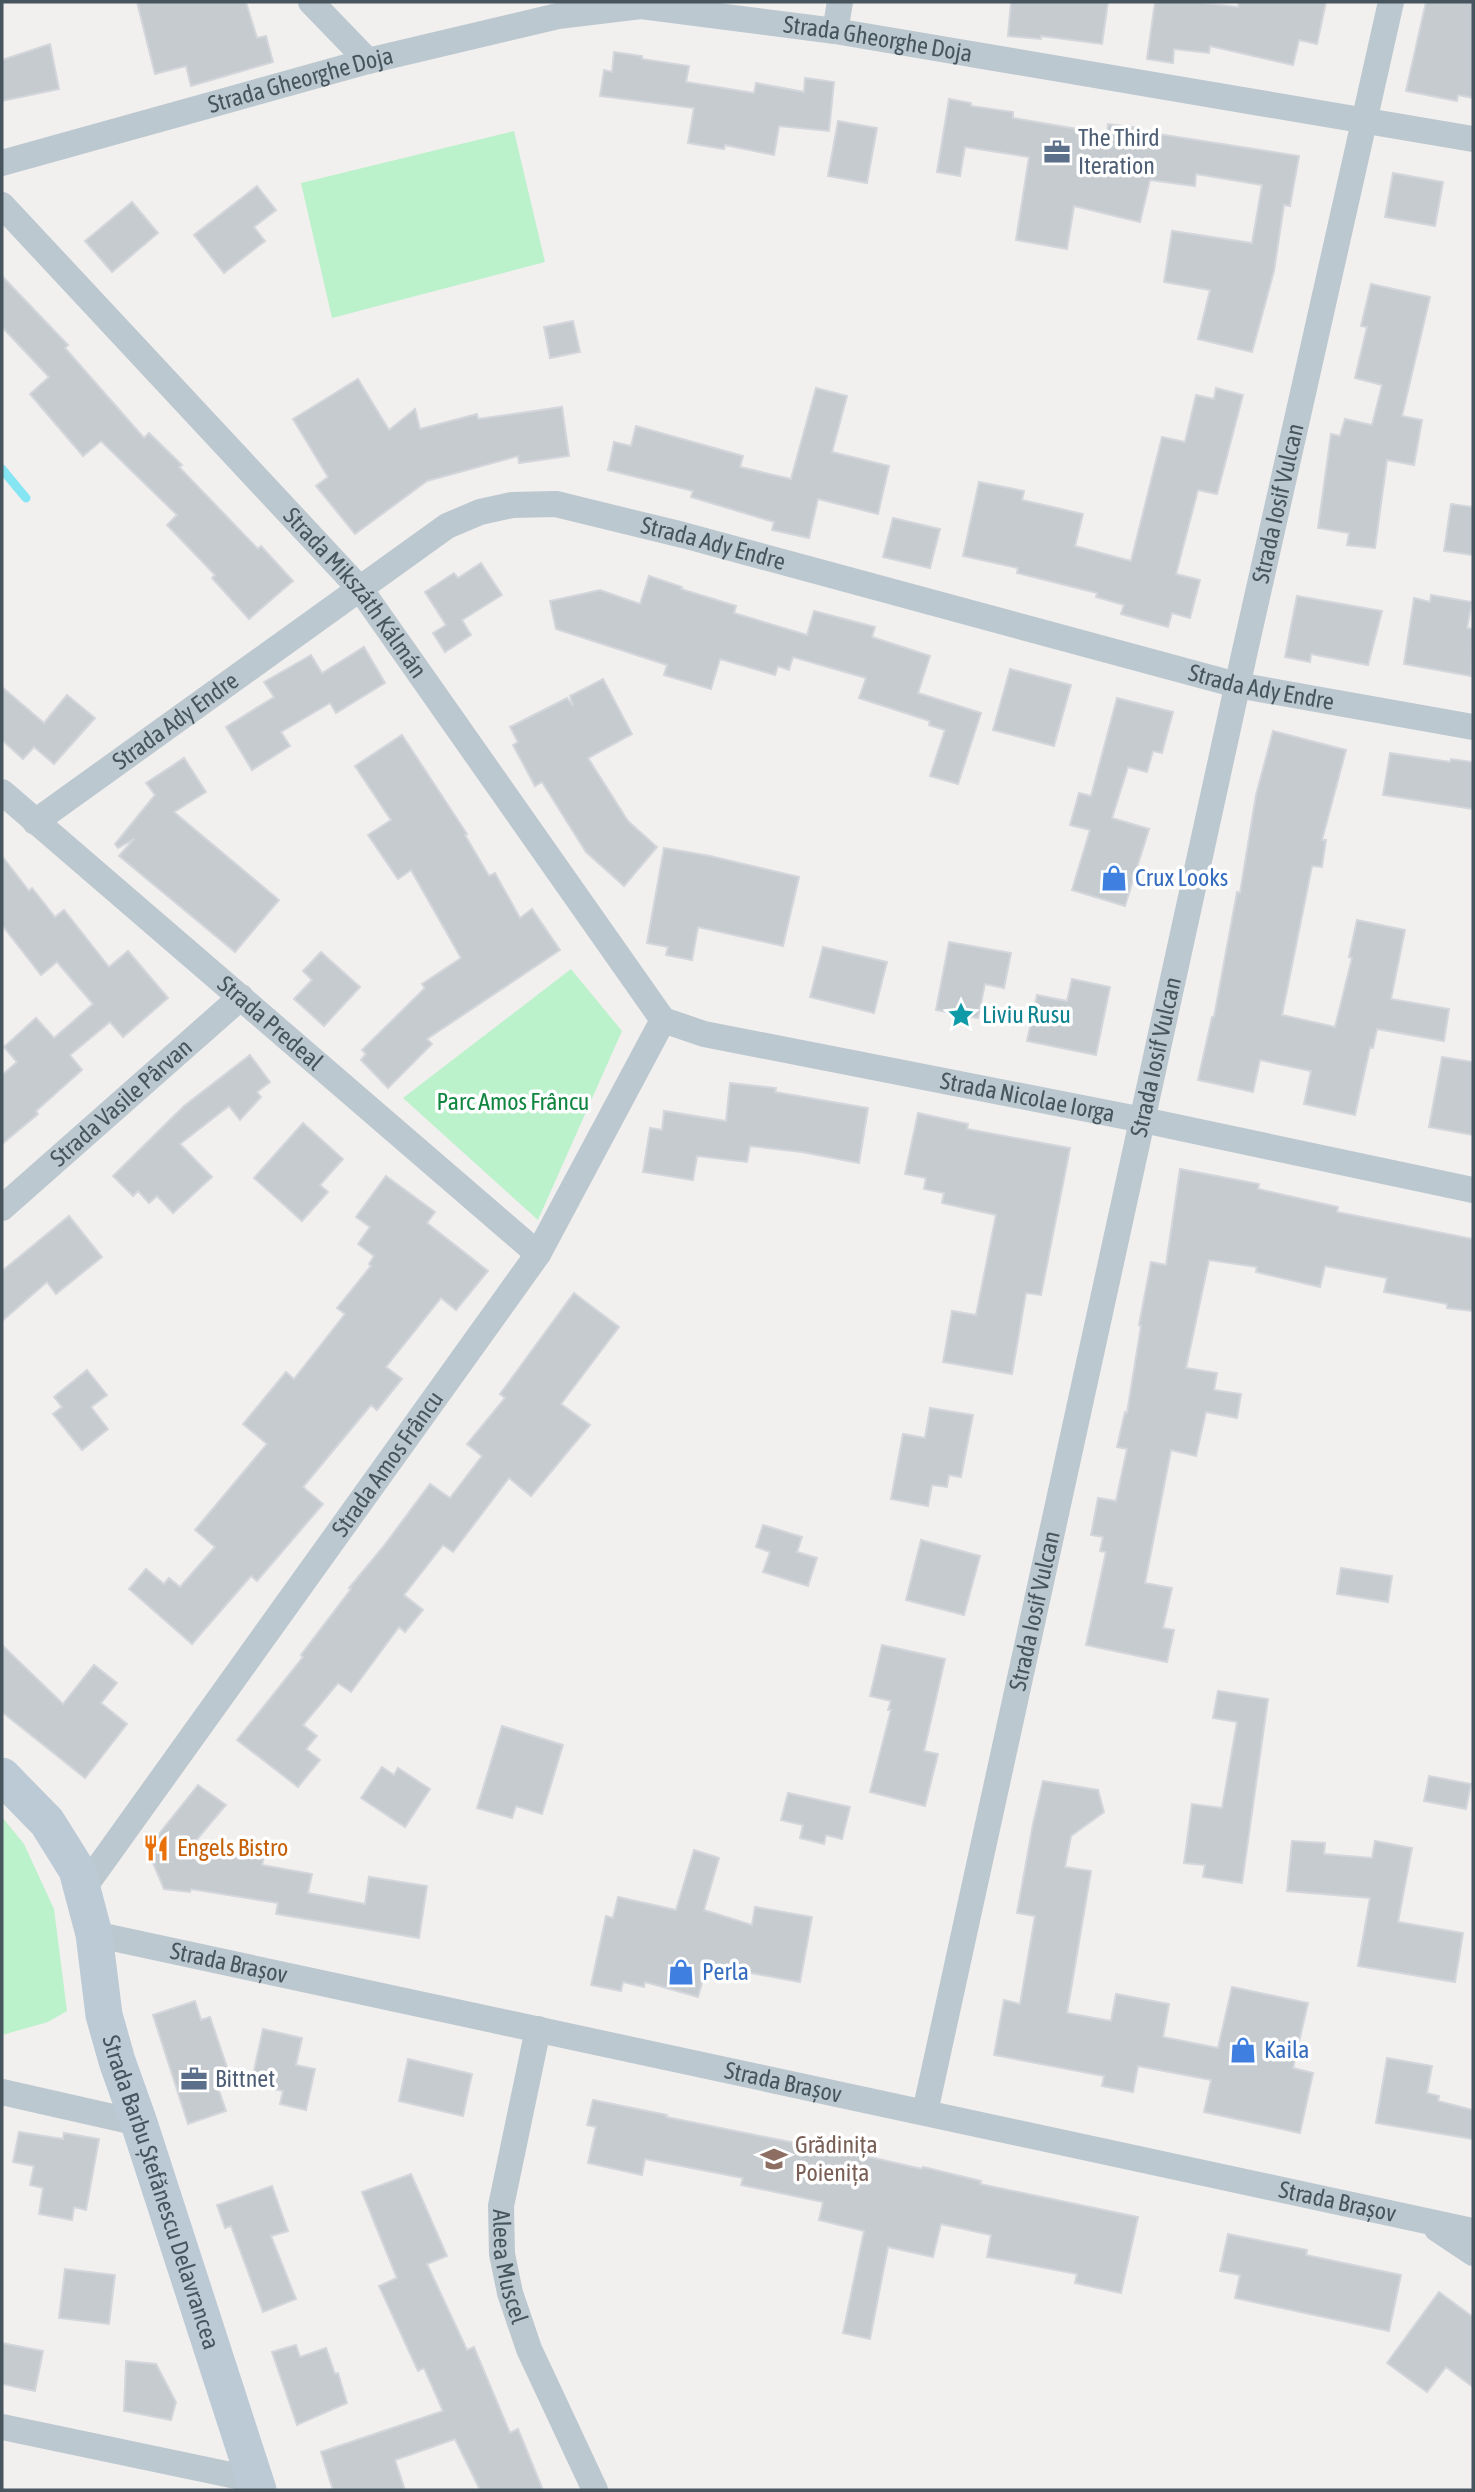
<svg xmlns="http://www.w3.org/2000/svg" width="1475" height="2492" viewBox="0 0 1475 2492" font-family="'Asap Condensed',sans-serif">
<rect width="100%" height="100%" fill="#f2efef"/>
<g fill="#bbf2cb">
<path d="M514 131 545 262 332 318 301 183Z"/>
<path d="M571 969 622 1031 538 1220 403 1098Z"/>
<path d="M2 1817 24 1844 54 1909 67 2011 48 2022 2 2035Z"/>
</g>
<g fill="none" stroke-linecap="round" stroke-linejoin="round">
<path stroke="#85e5f2" stroke-width="9" d="M2 469 26 498"/>
</g>
<g fill="#c6cbcf" stroke="#d3d6db" stroke-width="2">
<path d="M137 2H246L257 38 266 36 273 62 191 86 186 66 155 74Z"/>
<path d="M1011 2H1108L1102 44 1041 36V39L1008 36Z"/>
<path d="M1155 2H1197L1238 7 1239 2H1326L1317 44 1299 40 1293 65 1210 46 1209 53 1174 49 1173 63 1147 59Z"/>
<path d="M1426 2H1473V98L1458 95 1457 101 1406 91Z"/>
<path d="M50 44 59 89 2 101V60Z"/>
<path d="M614 52 642 56V59L689 66 686 82 754 93 756 83 804 92 805 78 834 82 829 131 779 126 774 155 725 145 724 149 688 143 694 108 600 96 604 70 612 72Z"/>
<path d="M949 99 971 103V106L1013 112V118L1107 134 1108 124 1139 128V131L1299 156 1290 206 1284 205 1274 271 1252 352 1198 339 1210 290 1164 282 1172 231 1252 243 1262 185 1196 174 1195 186 1150 180 1140 222 1074 206 1067 249 1016 240 1029 157 965 147 960 176 937 172Z"/>
<path d="M838 121 877 128 867 183 828 176Z"/>
<path d="M1393 173 1443 182 1435 226 1385 217Z"/>
<path d="M257 186 276 210 254 227 265 241 224 273 194 235Z"/>
<path d="M132 202 158 233 112 272 85 241Z"/>
<path d="M2 276 68 345 65 348 144 438 149 433 182 465 179 467 258 549 261 546 293 581 249 619 212 578 215 575 167 525 177 515 101 441 83 456 30 394 49 377 2 327Z"/>
<path d="M1371 284 1430 297 1402 416 1422 420 1414 465 1387 460 1375 548 1347 545 1349 533 1318 528 1331 434 1340 436 1345 419 1372 425 1382 385 1355 378 1367 327 1361 326Z"/>
<path d="M573 321 580 352 550 358 544 327Z"/>
<path d="M358 379 389 430 415 409 420 429 477 414 478 419 562 407 569 456 519 463 518 456 427 481 355 534 316 486 328 477 293 419Z"/>
<path d="M816 388 847 396 832 452 889 466 878 514 818 499 809 538 772 530 774 522 691 497 693 491 608 470 614 442 631 446 636 426 743 456 740 467 791 479Z"/>
<path d="M1216 388 1243 395 1217 494 1198 490 1176 574 1200 580 1190 618 1172 613 1168 627 1121 614 1124 605 1096 597 1097 593 1017 573 1018 568 963 556 979 482 1024 491 1022 500 1083 514 1075 546 1131 561 1162 437 1185 442 1196 395 1214 399Z"/>
<path d="M1451 504 1473 507V555L1444 551Z"/>
<path d="M893 518 940 529 930 568 883 557Z"/>
<path d="M481 563 502 595 462 620 471 635 445 652 433 633 446 625 425 592 454 573 458 578Z"/>
<path d="M649 576 682 587 681 589 736 606 734 613 807 635 814 611 875 627 872 637 930 656 918 693 981 713 958 784 930 776 945 730 929 725 930 721 859 698 866 678 793 657 789 670 778 666 775 675 720 659 711 689 664 675 667 665 556 629 550 601 600 590 640 604Z"/>
<path d="M1431 595 1472 602 1467 628 1473 629 1471 676 1404 664 1414 598 1430 602Z"/>
<path d="M1297 596 1382 611 1368 665 1311 654 1310 662 1285 657Z"/>
<path d="M364 647 385 683 336 713 330 703 281 732 290 746 252 770 226 727 274 697 264 682 311 655 322 673Z"/>
<path d="M1010 669 1071 685 1054 746 993 730Z"/>
<path d="M603 679 632 734 588 758 628 821 657 847 624 886 586 852 542 782 535 786 513 745 518 742 510 727 567 698 573 706 570 696Z"/>
<path d="M2 687 44 723 67 695 95 718 54 764 34 747 23 759 2 740Z"/>
<path d="M1117 698 1173 712 1162 753 1153 751 1147 772 1128 767 1112 818 1149 829 1125 906 1072 890 1090 830 1070 825 1079 793 1091 796Z"/>
<path d="M1273 731 1346 750 1322 840H1326L1322 867 1312 866 1282 1015 1335 1027 1352 958 1349 957 1357 920 1405 930 1391 999 1449 1009 1444 1041 1377 1029 1373 1048 1370 1047 1355 1115 1304 1104 1311 1071 1260 1060 1253 1092 1198 1080 1212 1017H1214L1237 892 1240 893 1256 795Z"/>
<path d="M402 735 467 834 465 835 489 876 495 873 520 918 532 909 560 950 427 1039 432 1044 388 1088 361 1060 366 1054 362 1050 425 988 422 984 461 958 411 870 398 879 368 835 391 820 355 766Z"/>
<path d="M1390 753 1450 762 1451 759 1473 762V809L1383 795Z"/>
<path d="M184 758 206 792 174 812 279 900 235 952 119 856 134 839 118 848 115 844 155 795 146 783Z"/>
<path d="M664 848 710 856 799 877 783 946 698 927 692 960 666 955 668 947 647 943Z"/>
<path d="M2 856 29 891 32 888 55 917 64 910 109 967 128 951 168 998 123 1037 110 1022 70 1055 82 1070 36 1111 38 1114 2 1144V1075L17 1062 4 1047 36 1018 54 1038 93 1004 57 962 41 975 2 925Z"/>
<path d="M949 942 1011 953 1004 988 985 984 978 1018 936 1010Z"/>
<path d="M823 947 887 962 874 1013 810 997Z"/>
<path d="M321 952 360 987 324 1026 294 999 312 980 303 971Z"/>
<path d="M1072 979 1110 987 1096 1055 1027 1041 1037 995 1067 1001Z"/>
<path d="M250 1055 270 1082 257 1092 261 1097 240 1120 229 1106 180 1144 212 1177 173 1213 157 1196 149 1203 138 1191 133 1196 113 1176 184 1106Z"/>
<path d="M1442 1057 1473 1062V1135L1429 1127Z"/>
<path d="M730 1083 776 1088 775 1092 868 1108 859 1163 802 1152 750 1146 747 1162 697 1156 693 1180 643 1172 650 1128 662 1130 664 1111 726 1121Z"/>
<path d="M918 1113 968 1124 967 1129 1070 1148 1041 1295 1026 1293 1012 1374 943 1362 952 1311 976 1315 996 1215 942 1203 944 1193 924 1189 926 1178 905 1174Z"/>
<path d="M303 1123 343 1159 320 1185 328 1192 302 1221 254 1178Z"/>
<path d="M1180 1169 1259 1184 1258 1189 1338 1207 1337 1212 1473 1239V1311L1447 1308V1304L1384 1292 1387 1278 1325 1266 1320 1287 1256 1272 1257 1267 1209 1260 1186 1368 1217 1373 1214 1390 1241 1394 1237 1418 1206 1412 1196 1456 1171 1450 1145 1583 1172 1588 1163 1628 1174 1630 1167 1662 1086 1645 1106 1552 1100 1551 1103 1537 1091 1535 1098 1498 1116 1501 1127 1449 1117 1447 1125 1412 1127 1413 1141 1326 1139 1325 1151 1262 1166 1265Z"/>
<path d="M386 1176 435 1212 427 1223 488 1271 456 1310 441 1298 386 1367 402 1379 377 1410 371 1405 303 1487 323 1504 257 1581 251 1576 192 1644 129 1589 146 1569 164 1584 169 1578 180 1587 215 1547 195 1530 267 1444 243 1424 286 1372 294 1379 345 1314 337 1308 371 1266 369 1264 374 1256 358 1244 370 1227 356 1217Z"/>
<path d="M69 1216 102 1257 56 1294 47 1282 2 1321V1271Z"/>
<path d="M574 1293 619 1327 561 1404 590 1425 531 1496 509 1478 453 1552 443 1545 404 1595 423 1610 405 1632 399 1627 351 1692 338 1683 303 1725 317 1736 306 1749 320 1760 298 1787 237 1740 303 1657 301 1655 351 1589 349 1588 383 1547 430 1484 450 1498 482 1456 467 1444 505 1398 500 1394Z"/>
<path d="M87 1370 107 1395 91 1407 108 1429 82 1450 53 1414 62 1407 54 1397Z"/>
<path d="M930 1408 973 1415 961 1477 949 1475 947 1487 932 1485 928 1506 891 1499 903 1434 925 1438Z"/>
<path d="M763 1525 802 1537 797 1552 817 1558 808 1586 763 1572 770 1552 756 1547Z"/>
<path d="M921 1540 980 1556 964 1615 906 1600Z"/>
<path d="M1341 1568 1392 1576 1388 1602 1337 1594Z"/>
<path d="M2 1645 63 1704 94 1665 117 1683 101 1703 127 1724 85 1778 2 1712Z"/>
<path d="M882 1645 945 1659 924 1751 938 1754 925 1806 870 1792 891 1710H888L891 1701 870 1696Z"/>
<path d="M1218 1691 1268 1699 1242 1883 1203 1877 1205 1865 1184 1863 1192 1804 1222 1808 1237 1722 1213 1718Z"/>
<path d="M502 1726 563 1745 542 1814 516 1806 512 1818 477 1808Z"/>
<path d="M382 1767 394 1775 398 1768 430 1789 405 1827 361 1798Z"/>
<path d="M1429 1776 1471 1784 1466 1809 1424 1801Z"/>
<path d="M1043 1781 1098 1790 1104 1812 1071 1836 1065 1867 1091 1871 1067 2013 1111 2021 1116 1994 1169 2004 1163 2037 1218 2048 1232 1987 1308 2003 1293 2068 1313 2073 1300 2133 1204 2112 1211 2080 1138 2066 1133 2092 1102 2086 1104 2076 994 2055 1004 2000 1020 2004 1035 1916 1017 1913 1033 1824Z"/>
<path d="M198 1785 226 1805 193 1844 264 1856 262 1865 312 1874 308 1893 365 1904 369 1877 427 1886 419 1938 276 1914 278 1903 191 1889 190 1892 164 1889 147 1849Z"/>
<path d="M788 1793 850 1807 842 1839 826 1835 824 1844 800 1838 803 1825 781 1820Z"/>
<path d="M1292 1841 1325 1843 1324 1854 1372 1858 1375 1841 1412 1848 1398 1922 1463 1933 1455 1982 1358 1966 1370 1898 1287 1891Z"/>
<path d="M694 1850 719 1858 704 1910 752 1925 755 1907 812 1917 800 1982 707 1965 698 1997 645 1982 644 1987 623 1982 621 1991 591 1985 606 1916 613 1918 618 1897 676 1910Z"/>
<path d="M195 2001 201 2020 210 2017 231 2079 214 2076 226 2111 188 2124 153 2015Z"/>
<path d="M263 2029 302 2038 296 2065 315 2069 306 2110 280 2104 283 2091 251 2084Z"/>
<path d="M1387 2058 1432 2066 1427 2093 1439 2096 1438 2101 1473 2110V2139L1376 2123Z"/>
<path d="M408 2059 472 2074 463 2116 399 2101Z"/>
<path d="M593 2100 667 2115 666 2117 835 2151V2149L922 2169 923 2167 981 2181 980 2184 1138 2217 1121 2293 1075 2283 1077 2274 987 2257 991 2235 941 2224 933 2257 888 2247 870 2339 843 2333 864 2231 819 2220 823 2202 741 2185 743 2178 645 2159 642 2175 588 2163 596 2127 587 2125Z"/>
<path d="M19 2132 63 2139 64 2133 99 2139 86 2210 74 2207 72 2220 39 2214 43 2188 30 2185 34 2166 13 2162Z"/>
<path d="M411 2174 447 2256 427 2264 467 2350 474 2347 510 2433 518 2429 543 2490H480L455 2439 395 2460 405 2490H333L321 2452 443 2411 424 2368 418 2371 379 2286 397 2278 362 2192Z"/>
<path d="M272 2186 288 2231 271 2236 296 2299 263 2312 231 2226 225 2228 217 2205Z"/>
<path d="M1228 2234 1307 2250 1306 2255 1401 2275 1389 2331 1235 2298 1240 2275 1220 2271Z"/>
<path d="M65 2269 115 2275 109 2324 59 2318Z"/>
<path d="M1439 2292 1473 2317V2387L1446 2367 1427 2392 1387 2363Z"/>
<path d="M2 2343 43 2351 35 2391 2 2384Z"/>
<path d="M296 2345 300 2357 326 2348 335 2374 338 2373 347 2403 297 2425 272 2352Z"/>
<path d="M126 2361 156 2364 176 2402 171 2420 124 2411Z"/>
</g>
<g fill="none" stroke-linecap="round" stroke-linejoin="round">
<g stroke="#bcc8cf" stroke-width="26">
<path d="M311 2 368 61"/>
<path d="M835 31 840 2"/>
<path id="s1" d="M2 163 368 61 558 16 641 6 835 31 1473 139"/>
<path id="s2" d="M2 205 361 590 663 1020"/>
<path id="s3" d="M2 792 538 1254"/>
<path id="s4" d="M35 822 447 526 480 512 512 505 556 504 683 535 1237 685 1473 727"/>
<path id="s5" d="M663 1020 704 1034 1143 1120 1473 1190"/>
<path id="s6" d="M2 1208 241 997"/>
<path id="s7" d="M83 1889 538 1254 663 1020"/>
<path id="s8" d="M94 1934 1473 2231"/>
<path id="s9" d="M538 2029 501 2206 502 2254 510 2293 529 2349 595 2490"/>
<path d="M2 2092 139 2123"/>
<path id="s10" d="M925 2112 1244 655 1391 2"/>
<path d="M1437 2229 1473 2253"/>
<path d="M2 2427 255 2480"/>
</g>
<path stroke="#bccad5" stroke-width="37" id="s11" d="M2 1776 47 1822 77 1870 94 1934 104 2015 117 2061 139 2123 258 2490"/>
</g>
<defs>
<g id="office-bare" transform="scale(2.1)"><path d="M-6-3h4V-5.5h4V-3h4V5H-6ZM-1-4.5V-3h2v-1.5ZM-6 0V1H6V0Z" fill="#5c6f8a" stroke="#fff" stroke-width="2.5" paint-order="stroke"/></g>
<g id="shop-bare" transform="scale(2.1)"><path d="M-5-2.5h2.3a2.7 3.5 0 0 1 5.4 0H5L5.5 6h-11ZM-1.5-2.5h3a1.5 2.3 0 0 0-3 0Z" fill="#3f7fe0" stroke="#fff" stroke-width="2.5" paint-order="stroke"/></g>
<g id="sight-bare" transform="scale(2.1)"><path d="M0-6L1.8-2.2L6-1.7L2.9 1.2L3.7 5.4L0 3.3L-3.7 5.4L-2.9 1.2L-6-1.7L-1.8-2.2Z" fill="#0f9aa8" stroke="#fff" stroke-width="2.5" paint-order="stroke"/></g>
<g id="restaurant-bare" transform="scale(2.1)"><path d="M-5-6h1v4h1v-4h1v4h1v-4h1v5L-1.5 .5V6h-2V.5L-5-1ZM5-6V6H3V1.5H1.5Q1.5-4 5-6Z" fill="#e8710a" stroke="#fff" stroke-width="2.5" paint-order="stroke"/></g>
<g id="school-bare" transform="scale(2.1)"><path d="M0-5L7-2L0 1L-7-2ZM-4 1L0 2.5L4 1V4Q0 6-4 4Z" fill="#8d6e63" stroke="#fff" stroke-width="2.5" paint-order="stroke"/></g>
</defs>
<g fill-rule="evenodd">
<use href="#office-bare" x="1057" y="152"/>
<use href="#shop-bare" x="1114" y="878"/>
<use href="#sight-bare" x="961" y="1015"/>
<use href="#restaurant-bare" x="156" y="1848"/>
<use href="#shop-bare" x="681" y="1972"/>
<use href="#shop-bare" x="1243" y="2050"/>
<use href="#office-bare" x="194" y="2079"/>
<use href="#school-bare" x="774" y="2159"/>
</g>
<g text-anchor="middle" stroke-width="7" stroke-linejoin="round" paint-order="stroke">
<g font-size="24" fill="#46555e" stroke="#fff">
<text dy="8" stroke="none"><textPath href="#s1" startOffset="898">Strada Gheorghe Doja</textPath></text>
<text dy="8" stroke="none"><textPath href="#s1" startOffset="310">Strada Gheorghe Doja</textPath></text>
<text dy="8" stroke="none"><textPath href="#s10" startOffset="1647">Strada Iosif Vulcan</textPath></text>
<text dy="8" stroke="none"><textPath href="#s4" startOffset="782">Strada Ady Endre</textPath></text>
<text dy="8" stroke="none"><textPath href="#s2" startOffset="525">Strada Mikszáth Kálmán</textPath></text>
<text dy="8" stroke="none"><textPath href="#s4" startOffset="1349">Strada Ady Endre</textPath></text>
<text dy="8" stroke="none"><textPath href="#s4" startOffset="173">Strada Ady Endre</textPath></text>
<text dy="8" stroke="none"><textPath href="#s3" startOffset="354">Strada Predeal</textPath></text>
<text dy="8" stroke="none"><textPath href="#s10" startOffset="1080">Strada Iosif Vulcan</textPath></text>
<text dy="8" stroke="none"><textPath href="#s5" startOffset="373">Strada Nicolae Iorga</textPath></text>
<text dy="8" stroke="none"><textPath href="#s6" startOffset="159">Strada Vasile Pârvan</textPath></text>
<text dy="8" stroke="none"><textPath href="#s7" startOffset="523">Strada Amos Frâncu</textPath></text>
<text dy="8" stroke="none"><textPath href="#s10" startOffset="513">Strada Iosif Vulcan</textPath></text>
<text dy="8" stroke="none"><textPath href="#s8" startOffset="138">Strada Brașov</textPath></text>
<text dy="8" stroke="none"><textPath href="#s8" startOffset="705">Strada Brașov</textPath></text>
<text dy="8" stroke="none"><textPath href="#s11" startOffset="455">Strada Barbu Ștefănescu Delavrancea</textPath></text>
<text dy="8" stroke="none"><textPath href="#s8" startOffset="1272">Strada Brașov</textPath></text>
<text dy="8" stroke="none"><textPath href="#s9" startOffset="242">Aleea Muscel</textPath></text>
</g>
<g font-size="24" fill="#4e5e75" stroke="#fff" text-anchor="start">
<text x="1078" y="146">The Third<tspan x="1078" dy="28">Iteration</tspan></text>
<text x="215" y="2087">Bittnet</text>
</g>
<g font-size="24" fill="#366cbe" stroke="#fff" text-anchor="start">
<text x="1135" y="886">Crux Looks</text>
<text x="702" y="1980">Perla</text>
<text x="1264" y="2058">Kaila</text>
</g>
<g font-size="24" fill="#0d838f" stroke="#fff" text-anchor="start">
<text x="982" y="1023">Liviu Rusu</text>
</g>
<g font-size="24" fill="#108641" stroke="#fff">
<text x="513" y="1110">Parc Amos Frâncu</text>
</g>
<g font-size="24" fill="#c56008" stroke="#fff" text-anchor="start">
<text x="177" y="1856">Engels Bistro</text>
</g>
<g font-size="24" fill="#785e54" stroke="#fff" text-anchor="start">
<text x="795" y="2153">Grădinița<tspan x="795" dy="28">Poienița</tspan></text>
</g>
</g>
<rect width="1475" height="2492" fill="none" stroke="#46555e" stroke-width="7"/>
</svg>
